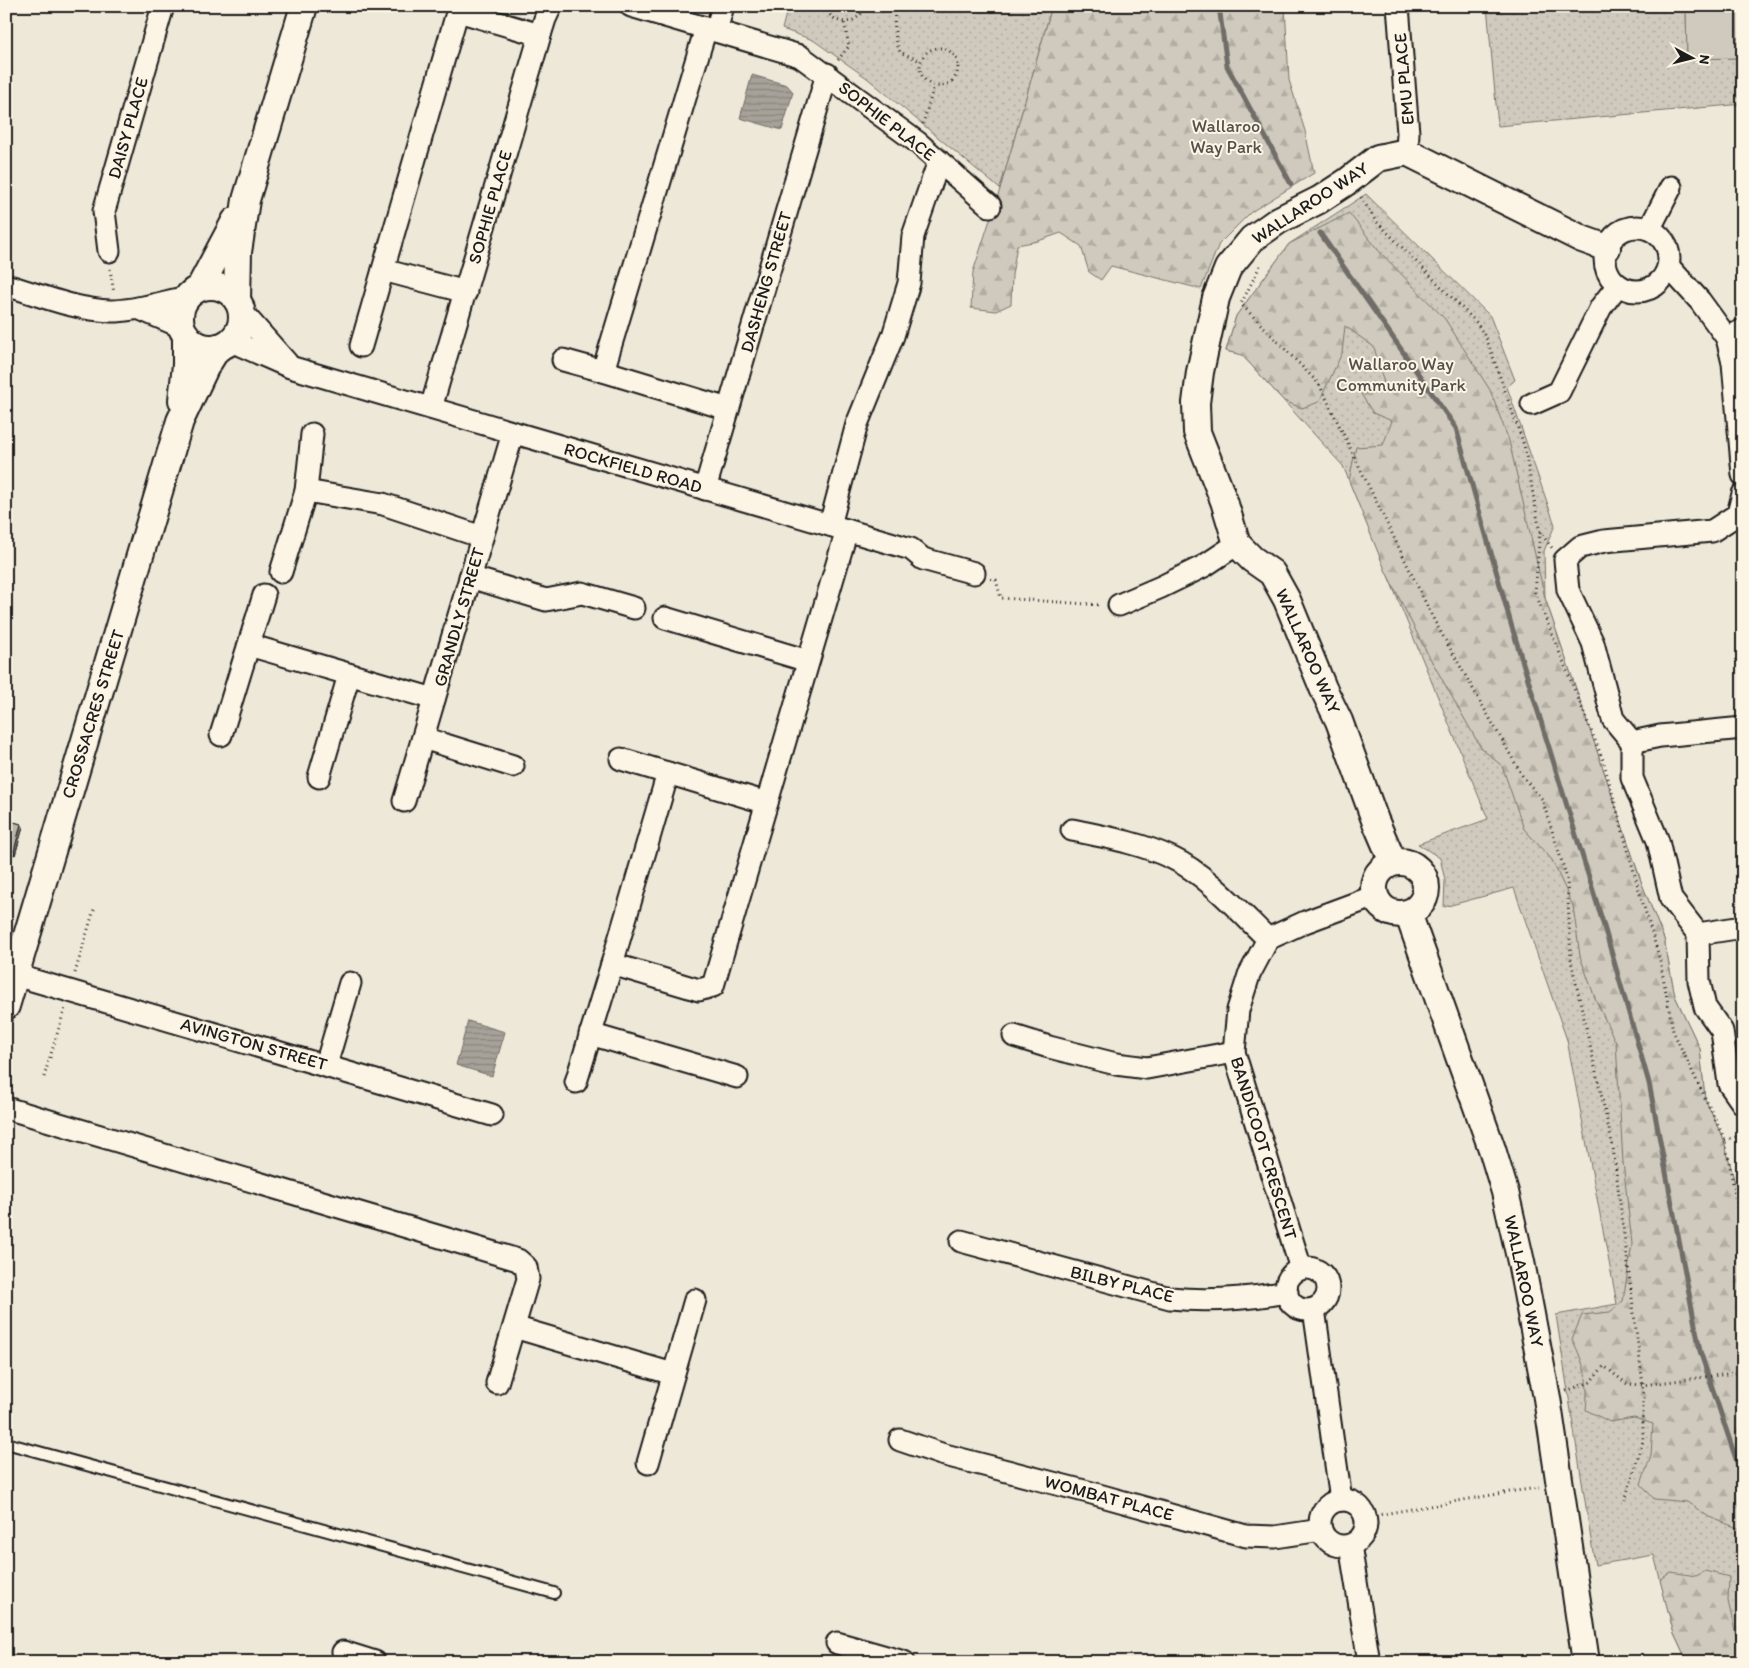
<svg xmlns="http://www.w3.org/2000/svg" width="1749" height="1668" viewBox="0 0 1749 1668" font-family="Itim,sans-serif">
<defs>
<pattern id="grass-dots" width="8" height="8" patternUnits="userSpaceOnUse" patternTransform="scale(1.25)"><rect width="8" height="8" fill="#cfcabd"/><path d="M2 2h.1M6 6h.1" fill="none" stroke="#b1ada2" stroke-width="1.8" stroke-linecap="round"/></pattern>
<pattern id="forest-firs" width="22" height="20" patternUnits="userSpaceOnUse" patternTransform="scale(1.25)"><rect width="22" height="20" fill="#cfcabd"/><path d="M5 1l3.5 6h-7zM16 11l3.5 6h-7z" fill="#b1ada2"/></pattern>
<pattern id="water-rules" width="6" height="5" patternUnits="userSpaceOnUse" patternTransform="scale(1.25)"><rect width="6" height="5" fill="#a7a299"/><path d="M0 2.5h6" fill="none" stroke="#87837c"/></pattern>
</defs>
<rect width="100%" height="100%" fill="#eee8d9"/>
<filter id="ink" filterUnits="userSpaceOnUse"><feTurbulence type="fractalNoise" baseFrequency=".02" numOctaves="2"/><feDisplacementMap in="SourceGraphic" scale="10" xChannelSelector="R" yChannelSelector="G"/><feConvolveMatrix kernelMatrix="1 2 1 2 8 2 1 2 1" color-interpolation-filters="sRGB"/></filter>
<g filter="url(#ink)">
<g fill="url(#grass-dots)" stroke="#76736c">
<path d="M788 6H1052L1000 189 867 78 813 40 782 29Z"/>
<path d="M1487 6H1686L1687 58H1743V104L1498 126Z"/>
<path d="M1366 194 1490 316 1515 380 1507 387 1555 525 1544 551 1545 598 1571 674 1642 884 1664 939 1675 996 1700 1049 1705 1099 1724 1141 1743 1215V1662H1687L1674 1634 1654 1555 1595 1565 1556 1315 1617 1304 1567 1040 1514 888 1444 907 1445 880 1440 858 1418 844 1488 819 1343 466 1242 355 1226 351 1236 316 1289 244Z"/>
</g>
<g fill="url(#forest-firs)" stroke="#76736c">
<path d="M1052 6H1285L1289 80 1305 131 1314 173 1251 212 1219 244 1201 289 1111 266 1101 280 1089 272 1081 246 1061 233 1038 241 1017 245 1012 275 1011 304 996 311 971 308 973 272 1000 189Z"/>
<path d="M1349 213 1378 250 1445 319 1490 390 1509 441 1545 598 1571 674 1642 884 1664 939 1675 996 1700 1049 1705 1099 1724 1141 1743 1215V1530L1709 1517 1687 1502 1654 1499 1641 1484 1651 1455 1653 1424 1634 1418 1610 1422 1586 1410C1589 1381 1585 1365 1572 1339L1582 1315 1610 1312 1623 1301 1632 1244 1623 1162 1616 1043 1595 998 1580 956 1573 906 1552 860 1524 829 1502 766 1481 748 1426 651 1386 572 1349 481 1356 447 1383 445 1392 421 1373 413 1361 394 1385 387 1374 347 1345 326 1342 353 1319 402 1302 408 1284 401 1242 355 1226 351 1236 316 1289 244Z"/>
<path d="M1706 1571 1729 1577 1728 1601 1737 1640 1743 1642V1662H1687L1674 1634 1660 1580 1671 1572 1696 1576Z"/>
</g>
<path fill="#cfcabd" stroke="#76736c" d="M1686 6H1737L1738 58 1687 59Z"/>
<g fill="url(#water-rules)" stroke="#6f6c67">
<path d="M752 75 787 85 793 92 782 130 740 118Z"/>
<path d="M468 1021 505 1032 492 1076 456 1065Z"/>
</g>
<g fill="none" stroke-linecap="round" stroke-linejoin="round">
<g stroke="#6f6c67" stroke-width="5">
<path d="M1219 6 1227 66 1291 184"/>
<path d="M1320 233 1456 428 1511 624 1603 923 1649 1083 1700 1351 1743 1480"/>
</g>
<g stroke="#1c1c1c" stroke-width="14">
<path id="service" d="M6 1443 554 1593"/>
</g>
<g stroke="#1c1c1c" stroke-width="25">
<g id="minor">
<path d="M631 6 800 56 917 142 990 206"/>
<path d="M1398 6 1408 133 1407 152"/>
<path d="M458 11 540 35"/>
<path d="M706 28 603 371 728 409"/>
<path d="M716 31 723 6"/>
<circle cx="1637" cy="259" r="32"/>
<path d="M1650 228 1671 187"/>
<path d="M109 251 104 211 163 6"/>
<path d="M1669 267 1700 301 1727 338 1733 363 1743 475"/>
<path d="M383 270 466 292"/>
<path d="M6 285C40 295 75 310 111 311 136 311 163 302 187 297"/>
<path d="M138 308 182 327"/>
<path d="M241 311 287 363"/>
<path d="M1727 338 1743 330"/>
<path d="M229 342 231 341 290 367 911 549 923 559 974 573"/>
<path d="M361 346 459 6"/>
<path d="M563 360 603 371"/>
<path d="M1532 404 1559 392 1601 307 1618 285"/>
<path d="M431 408 540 35 545 19 551 6"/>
<path d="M705 489 827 74"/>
<path d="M306 491 383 504 482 537"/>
<path d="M1743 494 1738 514 1712 531 1604 541 1580 547 1565 560 1568 590 1593 643 1613 719 1632 742V778L1658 841 1671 899 1698 934 1699 981 1705 1007 1722 1031 1729 1084 1743 1104"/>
<path d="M830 525 857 424 893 336 909 283 913 236 939 161"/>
<path d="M281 572 306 491 312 434"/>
<path d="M470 577 546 600 582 593 634 608"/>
<path d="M1119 605 1161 587 1204 566 1237 544"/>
<path d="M665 618 808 661"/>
<path d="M249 645 434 699"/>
<path d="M221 735 264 595"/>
<path d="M423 738 513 766"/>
<path d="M1632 742 1660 736 1743 728"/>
<path d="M621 759 767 803"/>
<path d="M668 773 612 964 699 990 713 986 847 530"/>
<path d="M319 777 349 675"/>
<path d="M404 801 513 433"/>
<path d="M1072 830C1106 837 1140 843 1172 858 1205 873 1241 913 1268 939"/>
<path d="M1698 934 1743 927"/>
<path d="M15 975 492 1115"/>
<path d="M590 1034 737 1077"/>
<path d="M1014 1036 1049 1047 1116 1064 1147 1068 1234 1052"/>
<path d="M326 1065 350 983"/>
<path d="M576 1082 612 964"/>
<path d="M6 1108 518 1260 526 1267 528 1279 497 1383"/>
<path d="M961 1241 1170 1298C1210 1302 1247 1299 1287 1292"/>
<circle cx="1307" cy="1289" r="21"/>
<path d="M1301 1269 1234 1052 1238 1010 1249 975 1268 939 1305 922 1375 896"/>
<path d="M1314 1309 1341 1500"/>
<path d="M514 1327 673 1374"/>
<path d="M900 1440 941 1454 1088 1492 1246 1536 1275 1537 1321 1530"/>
<path d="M648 1463 695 1300"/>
<circle cx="1343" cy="1523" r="23"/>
<path d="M1350 1545 1369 1662"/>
<path d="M837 1643 904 1662"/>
<path d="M343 1652 375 1662"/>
</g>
</g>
<g stroke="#1c1c1c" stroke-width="30">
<g id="tertiary">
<circle cx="211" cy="317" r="31"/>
<path d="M200 287 235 221"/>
<path d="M237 300 238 252 246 200 304 6"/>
<path d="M182 400 186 365V335"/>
<circle cx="1400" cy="888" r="26"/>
<path d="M1393 862 1375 820 1339 721 1323 688 1287 600 1272 573 1252 559 1237 544 1224 501 1197 432 1196 403 1200 372 1216 298 1228 268 1252 239 1279 220 1319 200 1348 181 1378 158 1407 152 1582 239 1607 248"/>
<path d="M1408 913 1492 1149 1505 1192 1521 1262 1547 1398 1586 1662"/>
<path d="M6 1006 180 421 205 368 218 347"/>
</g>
</g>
<g stroke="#1c1c1c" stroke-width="3" stroke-dasharray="1 4" stroke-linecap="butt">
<path d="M825 6C832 27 858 27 865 6"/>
<path d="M895 6C894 23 894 37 900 52L920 61"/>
<circle cx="939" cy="67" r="19"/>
<path d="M838 60 849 46 844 22"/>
<path d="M923 124 934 86"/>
<path d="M1361 197 1375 220 1477 323 1487 340 1524 445 1540 532 1552 548"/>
<path d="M1260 266 1241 304 1319 384 1434 620 1523 777 1542 799 1567 878 1571 961 1613 1147 1643 1385V1441L1625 1500"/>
<path d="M110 269 114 293"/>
<path d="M1540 532 1535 592 1603 760 1639 890 1660 960 1673 1031 1725 1140 1743 1239"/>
<path d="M991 579 996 580 1001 598 1101 605"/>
<path d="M75 973 95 906"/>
<path d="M44 1077 65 1008"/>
<path d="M1725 1140 1743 1135"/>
<path d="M1566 1391 1590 1382 1604 1366 1627 1384 1643 1385 1743 1372"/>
<path d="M1366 1517 1515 1491 1539 1488"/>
</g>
<use href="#service" stroke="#fcf5e5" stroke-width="10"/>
<use href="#minor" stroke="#fcf5e5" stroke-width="21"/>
<use href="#tertiary" stroke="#fcf5e5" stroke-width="26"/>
</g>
<path fill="#a09d92" stroke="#1c1c1c" d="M6 820 21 824 23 827 15 855 6 852Z"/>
<path fill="#827f77" stroke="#1c1c1c" d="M21 824 23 827 15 855 14 851Z"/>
<path fill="#bab6aa" stroke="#1c1c1c" d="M6 820 21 824 14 851 6 849Z"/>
</g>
<g text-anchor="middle" stroke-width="4" stroke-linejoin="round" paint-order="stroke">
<g font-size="18" fill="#1c1c1c" stroke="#fcf5e5">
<text transform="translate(1404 79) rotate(-95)" y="6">EMU PLACE</text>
<text transform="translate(887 121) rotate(38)" y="6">SOPHIE PLACE</text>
<text transform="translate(128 128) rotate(-74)" y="6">DAISY PLACE</text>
<text transform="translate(1310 203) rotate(-33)" y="6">WALLAROO WAY</text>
<text transform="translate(490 207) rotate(-74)" y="6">SOPHIE PLACE</text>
<text transform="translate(766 282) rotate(-74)" y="6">DASHENG STREET</text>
<text transform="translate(633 468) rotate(16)" y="6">ROCKFIELD ROAD</text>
<text transform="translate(459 617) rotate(-74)" y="6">GRANDLY STREET</text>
<text transform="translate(1308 651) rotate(66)" y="6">WALLAROO WAY</text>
<text transform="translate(93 714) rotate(-73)" y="6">CROSSACRES STREET</text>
<text transform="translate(254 1044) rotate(16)" y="6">AVINGTON STREET</text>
<text transform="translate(1264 1148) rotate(73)" y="6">BANDICOOT CRESCENT</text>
<text transform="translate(1524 1281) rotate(78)" y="6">WALLAROO WAY</text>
<text transform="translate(1122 1284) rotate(14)" y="6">BILBY PLACE</text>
<text transform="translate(1109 1498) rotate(15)" y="6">WOMBAT PLACE</text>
</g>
<g font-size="18" fill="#52504c" stroke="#fcf5e5">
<text x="1226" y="132">Wallaroo<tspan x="1226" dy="21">Way Park</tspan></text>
<text x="1401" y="370">Wallaroo Way<tspan x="1401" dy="21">Community Park</tspan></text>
</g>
</g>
<rect width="1749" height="1668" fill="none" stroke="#fcf5e5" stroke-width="25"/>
<rect x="12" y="12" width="1724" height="1643" fill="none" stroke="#1c1c1c" stroke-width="2" filter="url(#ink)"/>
<g transform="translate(1692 58) rotate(97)" stroke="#fcf5e5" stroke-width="4" paint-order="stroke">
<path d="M0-4L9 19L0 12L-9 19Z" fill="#1c1c1c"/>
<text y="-8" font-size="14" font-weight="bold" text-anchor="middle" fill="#1c1c1c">N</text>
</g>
</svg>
